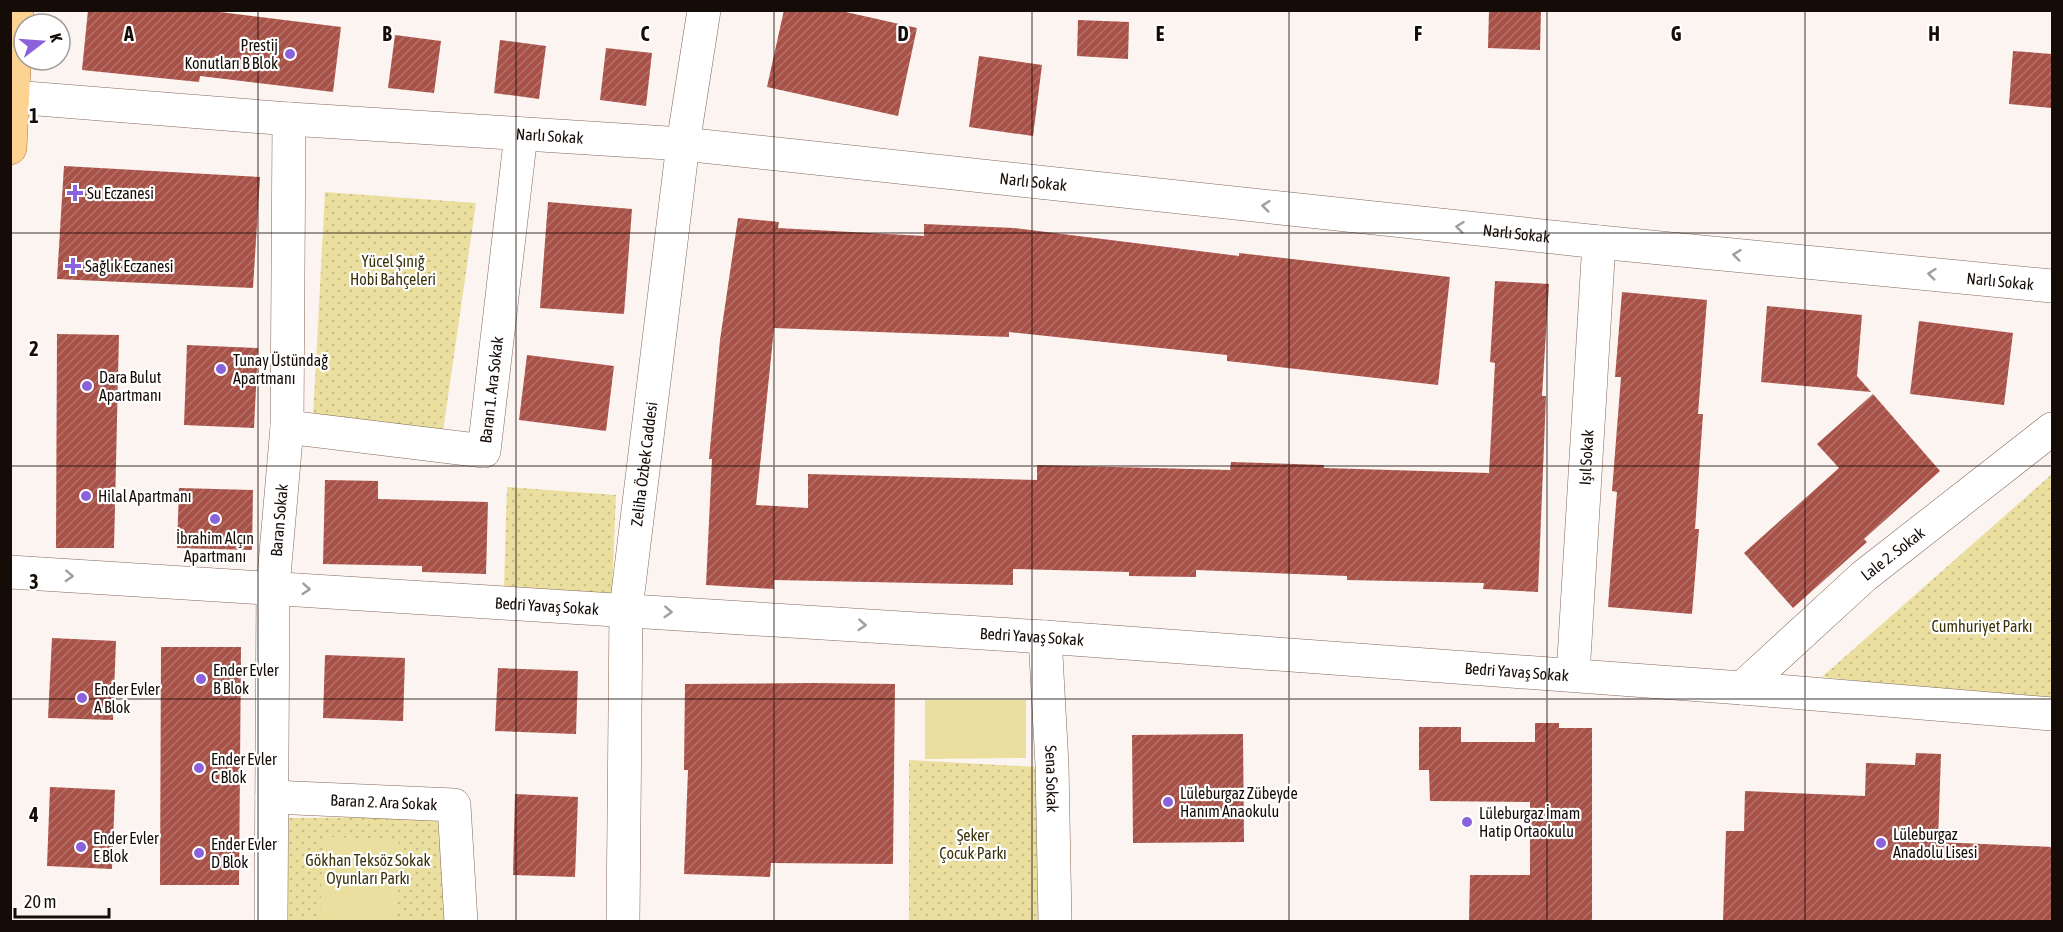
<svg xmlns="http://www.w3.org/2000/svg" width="2063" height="932" viewBox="0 0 2063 932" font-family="'Asap Condensed',sans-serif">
<defs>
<pattern id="grass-dots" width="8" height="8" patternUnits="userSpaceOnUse" patternTransform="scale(1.5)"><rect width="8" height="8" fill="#ebdf9f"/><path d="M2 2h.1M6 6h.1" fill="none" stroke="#c9be87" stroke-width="1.8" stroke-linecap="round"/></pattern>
<pattern id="building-hatch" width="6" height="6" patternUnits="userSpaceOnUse" patternTransform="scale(1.5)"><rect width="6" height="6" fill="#a95146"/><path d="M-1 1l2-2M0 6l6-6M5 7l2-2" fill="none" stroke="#af746d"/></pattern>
</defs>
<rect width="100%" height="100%" fill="#fbf4f1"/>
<g fill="url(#grass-dots)">
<path d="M325 192 476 203 443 431 313 418Z"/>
<path d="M2052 474V702L1822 677Z"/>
<path d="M507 487 616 495 612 594 504 587Z"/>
<path d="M909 760 1037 767 1039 921 909 922Z"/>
<path d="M443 817 448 921 287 922 289 818Z"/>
</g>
<g fill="#ebdf9f">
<path d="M925 700H1026V758L925 759Z"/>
<path d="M323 837 399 839 397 921H320Z"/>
</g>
<g fill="url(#building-hatch)">
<path d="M88 10H204L341 27 333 92 200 76 199 82 82 70Z"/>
<path d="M784 10H837L917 28 898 116 767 87Z"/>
<path d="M1489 10H1541L1540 50 1488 48Z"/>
<path d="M1078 20 1129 22 1128 59 1077 56Z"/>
<path d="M395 35 441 41 434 93 388 88Z"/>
<path d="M500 40 546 46 539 99 494 93Z"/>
<path d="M606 48 652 53 646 106 600 100Z"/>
<path d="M2013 51 2052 54V108L2009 104Z"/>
<path d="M979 56 1042 65 1033 136 969 127Z"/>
<path d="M64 166 260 177 253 288 57 279Z"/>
<path d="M548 202 632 209 624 314 540 308Z"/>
<path d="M738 218 779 222 778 228 924 236V224L1014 228 1239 256V253L1450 277 1438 385 1227 361V355L1009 332V337L774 328 756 505 808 508V474L1037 480V465L1230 470 1231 462 1324 465V468L1489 473 1495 363 1490 362 1495 281 1549 284 1542 396H1546L1538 592 1483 589 1484 583 1347 580V576L1196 570V577L1129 576V572L1013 569V585L774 580V589L706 585 712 459H709L720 340Z"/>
<path d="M1622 292 1707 300 1698 414H1703L1695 529H1699L1692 614 1608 607 1617 492 1612 491 1621 377H1615Z"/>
<path d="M1767 306 1862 315 1857 376 1871 392 1761 382Z"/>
<path d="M1919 321 2013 333 2004 405 1910 394Z"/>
<path d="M57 334 119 335 114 548H56Z"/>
<path d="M187 345 258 348 254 428 184 425Z"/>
<path d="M527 355 614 366 606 431 519 420Z"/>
<path d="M1873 394 1940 471 1864 539 1867 542 1793 608 1744 553 1839 468 1817 444Z"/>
<path d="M325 480 378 481V499L488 502 486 574 422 572V566L323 564Z"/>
<path d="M179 488 253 490 252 550 177 548Z"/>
<path d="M52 638 116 641 113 720 48 718Z"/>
<path d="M161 647H241L239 885H160Z"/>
<path d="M325 655 405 658 403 721 323 718Z"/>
<path d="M498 668 578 671 576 734 495 731Z"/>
<path d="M812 683 895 684 893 864 771 863 770 877 684 874 688 770H684L685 684Z"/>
<path d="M1535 723H1559V728H1592V921H1469L1470 875H1530V802L1430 801 1429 770H1419V727H1461V742H1535Z"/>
<path d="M1243 734 1244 842 1133 843 1132 735Z"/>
<path d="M1916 753 1941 754 1938 842 2052 847V921H1723L1726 831H1744L1745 791 1865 796 1866 763 1915 765Z"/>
<path d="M50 787 115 790 112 869 47 866Z"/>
<path d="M515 794 578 797 575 877 513 875Z"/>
</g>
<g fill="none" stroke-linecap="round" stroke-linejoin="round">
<g stroke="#846858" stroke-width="34">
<g id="minor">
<path id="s1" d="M13 97 289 119 683 144 1599 242 2052 286"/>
<path id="s2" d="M287 427 484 451 521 134"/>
<path id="s3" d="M10 572 1045 637 1742 688 2052 714"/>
<path id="s4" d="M1045 637 1052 765 1055 922"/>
<path id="s5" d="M1573 675 1599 242"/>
<path id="s6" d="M1742 688 1864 576 2052 429"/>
<path id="s7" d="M272 797 454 805 461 922"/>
<path id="s8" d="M271 922 273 587 287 427 289 119"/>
<path id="s9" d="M623 922 626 609 683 144 704 10"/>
</g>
</g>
<g stroke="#ab7a31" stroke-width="34">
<path id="major" d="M10 148 17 10"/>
</g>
<use href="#minor" stroke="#fff" stroke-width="33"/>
<use href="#major" stroke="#fdd391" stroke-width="33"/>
</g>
<defs><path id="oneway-chevron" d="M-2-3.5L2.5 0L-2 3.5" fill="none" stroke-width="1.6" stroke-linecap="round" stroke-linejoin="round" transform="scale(1.5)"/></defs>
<g stroke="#a29e9c">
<use href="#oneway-chevron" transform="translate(1266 206) rotate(-174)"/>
<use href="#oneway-chevron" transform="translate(1460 227) rotate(-174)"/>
<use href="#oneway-chevron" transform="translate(1737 255) rotate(-174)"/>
<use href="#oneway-chevron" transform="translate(1932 274) rotate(-174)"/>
<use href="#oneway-chevron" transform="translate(69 576) rotate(3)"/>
<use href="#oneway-chevron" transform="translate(306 589) rotate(4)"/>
<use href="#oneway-chevron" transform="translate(668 612) rotate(4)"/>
<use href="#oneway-chevron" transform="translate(862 625) rotate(4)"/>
</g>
<path fill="none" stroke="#160c07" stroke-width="1.5" stroke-opacity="0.55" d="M258 10V922M516 10V922M774 10V922M1032 10V922M1289 10V922M1547 10V922M1805 10V922M10 233H2052M10 466H2052M10 699H2052"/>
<g fill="#8962dc" stroke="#fff" stroke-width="2">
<circle cx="290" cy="54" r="6"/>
<path d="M72 184h6v6h6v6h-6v6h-6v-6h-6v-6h6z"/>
<path d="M70 257h6v6h6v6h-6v6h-6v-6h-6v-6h6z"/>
<circle cx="221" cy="369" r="6"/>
<circle cx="87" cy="386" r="6"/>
<circle cx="86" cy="496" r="6"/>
<circle cx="215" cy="519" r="6"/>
<circle cx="201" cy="679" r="6"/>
<circle cx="82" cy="698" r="6"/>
<circle cx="199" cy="768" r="6"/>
<circle cx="1168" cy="802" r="6"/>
<circle cx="1467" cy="822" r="6"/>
<circle cx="1881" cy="843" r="6"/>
<circle cx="81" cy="847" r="6"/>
<circle cx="199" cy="853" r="6"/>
</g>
<g text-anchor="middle" stroke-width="4.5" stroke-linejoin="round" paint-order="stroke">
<g font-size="16" fill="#160c07" stroke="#fff" text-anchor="start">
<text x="278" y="51" text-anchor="end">Prestij<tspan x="278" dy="18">Konutları B Blok</tspan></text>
<text x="87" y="199">Su Eczanesi</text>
<text x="85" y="272">Sağlık Eczanesi</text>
<text x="233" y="366">Tunay Üstündağ<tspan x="233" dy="18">Apartmanı</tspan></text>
<text x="99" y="383">Dara Bulut<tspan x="99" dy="18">Apartmanı</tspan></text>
<text x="98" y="502">Hilal Apartmanı</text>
<text x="215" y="544" text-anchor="middle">İbrahim Alçın<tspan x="215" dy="18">Apartmanı</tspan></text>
<text x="213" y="676">Ender Evler<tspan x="213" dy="18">B Blok</tspan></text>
<text x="94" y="695">Ender Evler<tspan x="94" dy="18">A Blok</tspan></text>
<text x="211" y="765">Ender Evler<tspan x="211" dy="18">C Blok</tspan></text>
<text x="1180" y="799">Lüleburgaz Zübeyde<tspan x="1180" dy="18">Hanım Anaokulu</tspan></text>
<text x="1479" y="819">Lüleburgaz İmam<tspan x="1479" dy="18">Hatip Ortaokulu</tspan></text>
<text x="1893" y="840">Lüleburgaz<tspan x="1893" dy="18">Anadolu Lisesi</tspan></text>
<text x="93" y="844">Ender Evler<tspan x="93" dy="18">E Blok</tspan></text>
<text x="211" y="850">Ender Evler<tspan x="211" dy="18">D Blok</tspan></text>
</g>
<g font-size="16" fill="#160c07" stroke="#fff">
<text dy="6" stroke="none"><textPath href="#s1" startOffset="538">Narlı Sokak</textPath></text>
<text dy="6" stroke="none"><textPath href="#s1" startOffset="1024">Narlı Sokak</textPath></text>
<text dy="6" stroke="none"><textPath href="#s1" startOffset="1510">Narlı Sokak</textPath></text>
<text dy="6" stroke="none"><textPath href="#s1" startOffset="1996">Narlı Sokak</textPath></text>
<text dy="6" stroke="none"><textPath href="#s2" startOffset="260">Baran 1. Ara Sokak</textPath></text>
<text dy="6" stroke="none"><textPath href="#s5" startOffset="218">Işıl Sokak</textPath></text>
<text dy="6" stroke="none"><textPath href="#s9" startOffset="459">Zeliha Özbek Caddesi</textPath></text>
<text dy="6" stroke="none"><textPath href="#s8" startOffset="402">Baran Sokak</textPath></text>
<text dy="6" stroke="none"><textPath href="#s6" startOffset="202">Lale 2. Sokak</textPath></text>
<text dy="6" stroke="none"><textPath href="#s3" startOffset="538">Bedri Yavaş Sokak</textPath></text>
<text dy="6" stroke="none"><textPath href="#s3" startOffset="1024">Bedri Yavaş Sokak</textPath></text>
<text dy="6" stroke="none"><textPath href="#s3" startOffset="1510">Bedri Yavaş Sokak</textPath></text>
<text dy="6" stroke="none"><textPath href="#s4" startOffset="142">Sena Sokak</textPath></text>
<text dy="6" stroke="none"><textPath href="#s7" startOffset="112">Baran 2. Ara Sokak</textPath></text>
</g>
<g font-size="16" fill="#3b3309" stroke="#fff">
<text x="393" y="267">Yücel Şınığ<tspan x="393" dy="18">Hobi Bahçeleri</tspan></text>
<text x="1982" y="632">Cumhuriyet Parkı</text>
<text x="973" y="841">Şeker<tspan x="973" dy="18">Çocuk Parkı</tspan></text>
<text x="368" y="866">Gökhan Teksöz Sokak<tspan x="368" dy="18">Oyunları Parkı</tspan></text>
</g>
</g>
<g font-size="20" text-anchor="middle" font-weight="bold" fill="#160c07" stroke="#fff" stroke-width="4.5" stroke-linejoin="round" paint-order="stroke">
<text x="129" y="41">A</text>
<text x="387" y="41">B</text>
<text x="645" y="41">C</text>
<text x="903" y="41">D</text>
<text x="1160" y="41">E</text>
<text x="1418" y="41">F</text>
<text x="1676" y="41">G</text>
<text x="1934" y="41">H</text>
<text x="34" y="123">1</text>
<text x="34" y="356">2</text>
<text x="34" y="589">3</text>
<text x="34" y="822">4</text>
</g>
<rect width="2063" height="932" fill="none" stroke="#160c07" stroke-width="24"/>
<g transform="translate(42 42) rotate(73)"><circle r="28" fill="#ffffff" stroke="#a29e9c" stroke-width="1.5"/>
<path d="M0-4.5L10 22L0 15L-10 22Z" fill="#8962dc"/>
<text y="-9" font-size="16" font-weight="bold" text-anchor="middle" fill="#160c07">K</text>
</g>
<path d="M15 908v9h94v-9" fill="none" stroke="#160c07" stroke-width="3"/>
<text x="24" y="908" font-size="18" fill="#160c07" stroke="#ffffff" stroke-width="4.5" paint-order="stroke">20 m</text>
</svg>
